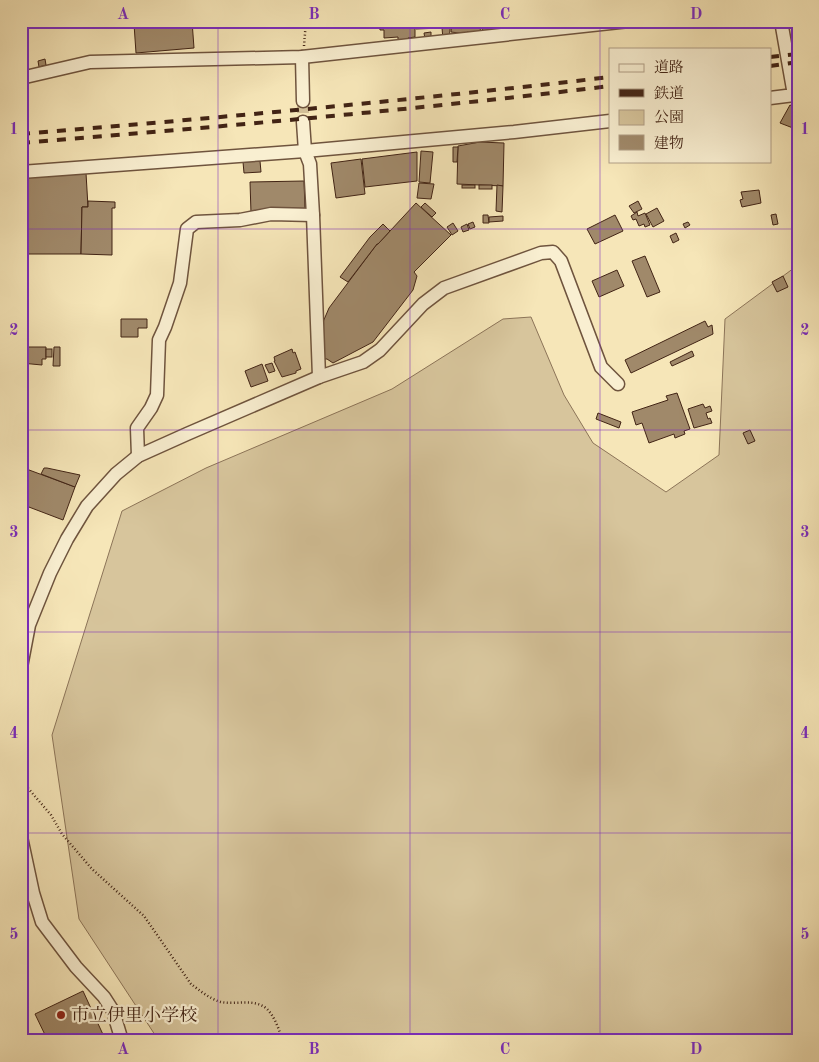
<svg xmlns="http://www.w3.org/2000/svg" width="819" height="1062" viewBox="0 0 819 1062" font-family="'Old Standard TT','Noto Serif JP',serif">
<rect width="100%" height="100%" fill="#f6e6b8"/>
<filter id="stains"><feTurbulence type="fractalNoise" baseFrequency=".004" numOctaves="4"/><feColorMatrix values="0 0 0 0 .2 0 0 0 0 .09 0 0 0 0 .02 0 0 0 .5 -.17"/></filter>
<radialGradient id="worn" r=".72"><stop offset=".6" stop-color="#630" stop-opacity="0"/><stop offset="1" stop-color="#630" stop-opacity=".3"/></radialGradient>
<path fill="#d7c59c" stroke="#8c7458" d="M798 265V1041H159L79 919 52 735 122 511 206 468 392 389 503 319 531 317 564 395 593 443 666 492 719 455 725 319Z"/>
<g fill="#a0896a" stroke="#422415">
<path d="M177 21H192L194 48 136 53 134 24Z"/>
<path d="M221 21H234V26L222 28Z"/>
<path d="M346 21H361L359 25H351Z"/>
<path d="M379 21H415V37L408 38V41H398V37L384 38V30H380Z"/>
<path d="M416 21H451L449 39H443L442 28 416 29Z"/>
<path d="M452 21H481L480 33 467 32V34L451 32Z"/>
<path d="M483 21H504L503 33 482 35Z"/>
<path d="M431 32V39H425L424 33Z"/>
<path d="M45 59 46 65 39 67 38 61Z"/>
<path d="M790 105 798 109V116L793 128 780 123Z"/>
<path d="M480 142 504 143 503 186 457 184 458 146Z"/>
<path d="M453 147H458L457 162H453Z"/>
<path d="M421 151 433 152 430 183 419 182Z"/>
<path d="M417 152V181L365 187 362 159Z"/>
<path d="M361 159 365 194 336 198 331 163Z"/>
<path d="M260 161 261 172 244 173 243 162Z"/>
<path d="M86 173 88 207H82L81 254H21V178Z"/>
<path d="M304 181 305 209 251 213 250 182Z"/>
<path d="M419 183 434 184 431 199 417 198Z"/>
<rect x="462" y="185" width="13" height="3"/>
<rect x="479" y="185" width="13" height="4"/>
<path d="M497 185 503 186 502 212 496 211Z"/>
<path d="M759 190 761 203 742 207 740 200 743 199 741 192Z"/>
<path d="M88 201 115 202V208H112V255L81 254 82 207H88Z"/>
<path d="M638 201 642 209 634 213 629 206Z"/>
<path d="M416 203 451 235 414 272 417 276 413 290 373 342 333 363 327 359H323V322L329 308 377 244H378Z"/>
<path d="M425 203 436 213 432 217 421 207Z"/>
<path d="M657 208 664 221 653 227 646 214Z"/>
<path d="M637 212 638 216 645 213 650 225 645 227 644 224 639 226 636 219 633 220 631 216Z"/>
<path d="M776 214 778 224 773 225 771 215Z"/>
<path d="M483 215H488L489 223H483Z"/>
<path d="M615 215 623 231 595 244 587 229Z"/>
<path d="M503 216V221L489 222V217Z"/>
<path d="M473 222 475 227 470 229 468 224Z"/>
<path d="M688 222 690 225 685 228 683 224Z"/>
<path d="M453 223 458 231 452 235 447 227Z"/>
<path d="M383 224 390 231 378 244H377L348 282 340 277 370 237Z"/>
<path d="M467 224 469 230 463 232 461 227Z"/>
<path d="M676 233 679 240 673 243 670 236Z"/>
<path d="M645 256 660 292 647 297 632 261Z"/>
<path d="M617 270 624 286 599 297 592 281Z"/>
<path d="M783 276 788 287 777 292 772 282Z"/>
<path d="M121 319H147V328H138V337H121Z"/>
<path d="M705 321 708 327 712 325 713 334 631 373 625 360Z"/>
<path d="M21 347H46V359H42V365L21 363Z"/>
<path d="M54 347H60V366H53Z"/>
<rect x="46" y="349" width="6" height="8"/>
<path d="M292 349 293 353 295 352 301 369 296 371V373L282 377 274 361H275L274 357Z"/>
<path d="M692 351 694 356 672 366 670 362Z"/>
<path d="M272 363 275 371 269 373 265 365Z"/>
<path d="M262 364 268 381 251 387 245 371Z"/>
<path d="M677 393 690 429 684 431 685 434 675 438 674 434 649 443 642 423 636 425 632 412 668 400 666 396Z"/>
<path d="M703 404 705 408 710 406 712 411 706 413 708 419 710 418 712 423 694 428 688 409Z"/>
<path d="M598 413 621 422 619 428 596 419Z"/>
<path d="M750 430 755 441 748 444 743 433Z"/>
<path d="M21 467 75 487 63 520 21 504Z"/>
<path d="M44 468H47L80 475 75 487 41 474Z"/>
<path d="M83 991 106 1041H48L35 1014Z"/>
</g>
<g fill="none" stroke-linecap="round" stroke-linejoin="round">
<path stroke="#d2bf97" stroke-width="12" stroke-dasharray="12 6" stroke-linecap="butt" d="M303 101V122"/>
<g stroke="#6f543e" stroke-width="15">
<g id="minor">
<path d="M302 57 303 101"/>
<path d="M21 78 90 62 302 57 629 21"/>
<path d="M770 98 794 95 781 21"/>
<path d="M303 122 305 151 310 164 313 215 319 377"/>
<path d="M21 172 305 151 514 132 610 121"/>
<path d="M138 456 137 428 151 408 157 395 159 340 165 327 180 283 187 229 196 222 240 220 271 214 313 215"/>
<path d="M21 667 29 625 50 573 67 539 87 506 116 474 138 456 187 434 319 377 363 362 380 350 423 304 444 288 541 253 553 252 561 261 601 367 618 384"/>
<path d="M21 837 33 893 42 922 76 967 104 997 113 1011 122 1041"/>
</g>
</g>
<g stroke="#422415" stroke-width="2.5" stroke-dasharray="1 2.5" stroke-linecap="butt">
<path d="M304 46 306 21"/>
<path d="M21 780 51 815 62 834 92 869 144 916 191 984C199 990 210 999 221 1002 236 1005 255 998 267 1009 275 1017 279 1030 283 1041"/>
</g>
<use href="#minor" stroke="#f9efd1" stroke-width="12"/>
<g stroke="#422415" stroke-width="4" stroke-dasharray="9 9" stroke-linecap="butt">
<path d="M770 57 798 54"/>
<path d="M770 66 798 62"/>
<path d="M21 134C218 118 414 100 610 77"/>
<path d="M21 143C218 127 414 110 610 86"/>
</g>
</g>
<path fill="none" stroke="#7b2cbf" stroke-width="1" stroke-opacity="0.55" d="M218 21V1041M410 21V1041M600 21V1041M21 229H798M21 430H798M21 632H798M21 833H798"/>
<circle fill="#8f2418" stroke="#f9efd1" stroke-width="2" cx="61" cy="1015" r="5"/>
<g text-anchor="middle" stroke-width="4.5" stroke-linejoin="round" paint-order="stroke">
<g font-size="18" fill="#422415" stroke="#f9efd1" text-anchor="start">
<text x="71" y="1021">市立伊里小学校</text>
</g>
</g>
<rect width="819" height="1062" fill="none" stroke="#f6e6b8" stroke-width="55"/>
<rect x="609" y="48" width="162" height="115" fill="#f9efd1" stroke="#b09e86"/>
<rect x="619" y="64" width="25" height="8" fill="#f9efd1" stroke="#b09e86"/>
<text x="654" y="72" font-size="15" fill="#422415">道路</text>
<rect x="619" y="89" width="25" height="8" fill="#422415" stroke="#b09e86"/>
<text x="654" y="98" font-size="15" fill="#422415">鉄道</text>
<rect x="619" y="110" width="25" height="15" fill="#d7c59c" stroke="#b09e86"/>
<text x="654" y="122" font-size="15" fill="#422415">公園</text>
<rect x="619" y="135" width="25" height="15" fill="#a0896a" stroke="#b09e86"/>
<text x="654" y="148" font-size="15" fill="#422415">建物</text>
<rect x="28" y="28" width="764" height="1006" fill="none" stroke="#7b2cbf" stroke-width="2"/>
<g font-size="16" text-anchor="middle" font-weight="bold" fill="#7b2cbf">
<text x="123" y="19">A</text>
<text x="314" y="19">B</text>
<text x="505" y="19">C</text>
<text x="696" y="19">D</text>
<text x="14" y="134">1</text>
<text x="805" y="134">1</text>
<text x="14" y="335">2</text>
<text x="805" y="335">2</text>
<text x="14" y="537">3</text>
<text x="805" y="537">3</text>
<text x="14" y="738">4</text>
<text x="805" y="738">4</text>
<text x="14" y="939">5</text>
<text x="805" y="939">5</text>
<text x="123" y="1054">A</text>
<text x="314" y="1054">B</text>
<text x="505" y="1054">C</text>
<text x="696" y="1054">D</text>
</g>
<rect width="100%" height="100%" filter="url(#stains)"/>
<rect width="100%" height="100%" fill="url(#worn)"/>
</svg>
